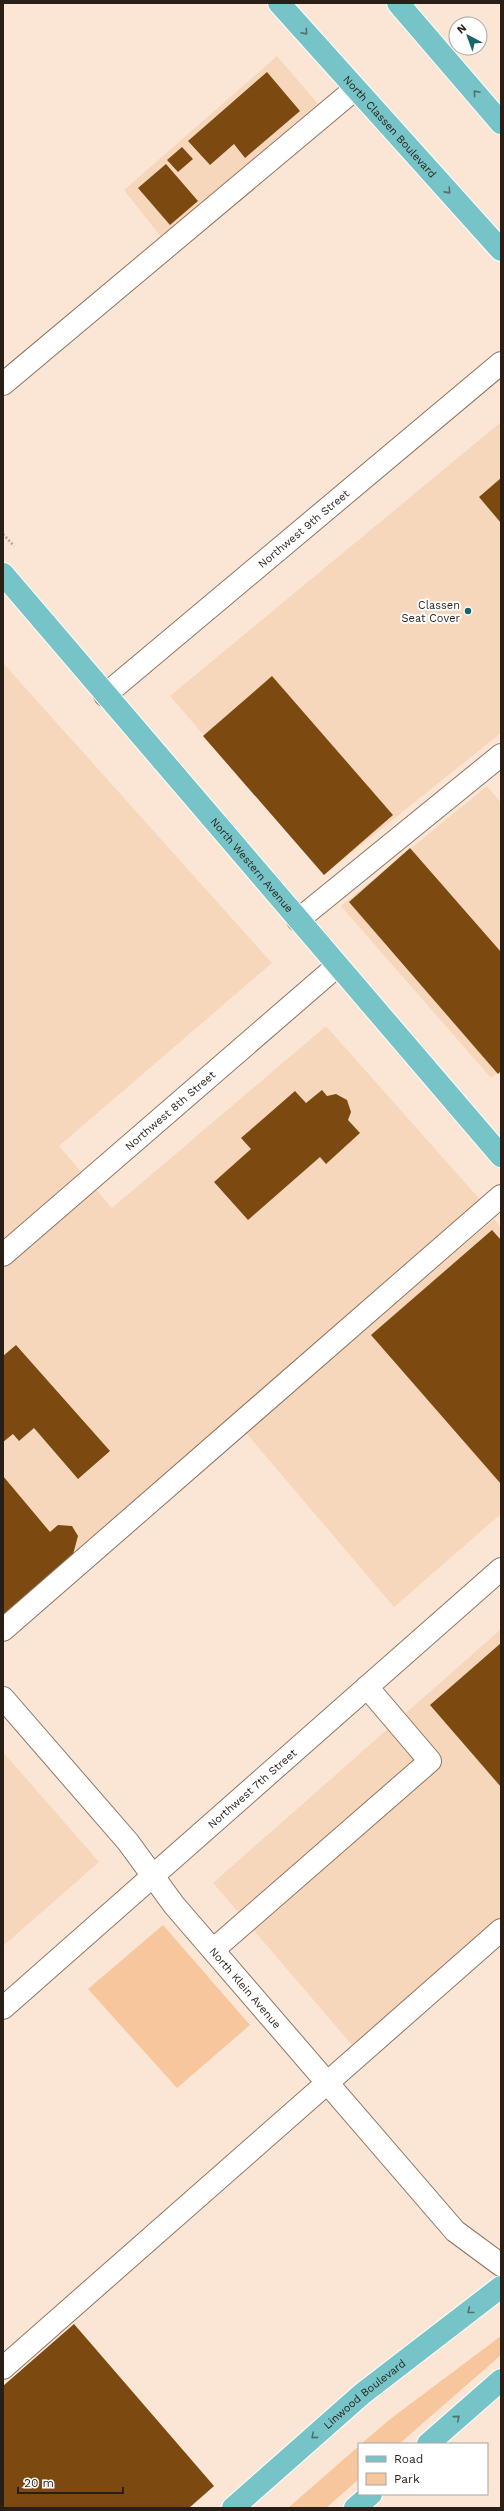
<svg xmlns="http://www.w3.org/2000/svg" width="504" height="2511" viewBox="0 0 504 2511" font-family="'Work Sans',sans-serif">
<rect width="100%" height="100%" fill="#fbe6d5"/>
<g fill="#f7d7bc">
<path d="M277 56 318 104 161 237 124 190Z"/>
<path d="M501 422V733L324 875 170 696Z"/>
<path d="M3 663 272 963 59 1146 112 1208 326 1026 484 1204 3 1620Z"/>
<path d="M487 786 501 803V1070L491 1078 341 906Z"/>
<path d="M494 1219 501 1228V1514L394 1607 246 1433Z"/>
<path d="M501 1629V1934L492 1924 352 2045 213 1883Z"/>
<path d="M3 1752 99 1862 3 1946Z"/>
</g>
<g fill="#f8c69c">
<path d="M163 1925 250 2025 177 2088 88 1989Z"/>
<path d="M501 2336V2355L399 2444H361L389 2420Z"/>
<path d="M359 2446V2479L326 2508H288Z"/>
</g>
<g fill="#7c4911">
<path d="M267 72 300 111 245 158 234 144 210 165 188 141Z"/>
<path d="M182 147 193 159 178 172 167 160Z"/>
<path d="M166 164 198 201 170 225 138 188Z"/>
<path d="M501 478V523L479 497Z"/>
<path d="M272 676 393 815 324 875 203 736Z"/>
<path d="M410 848 501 952V1071L498 1074 349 902Z"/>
<path d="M322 1090 327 1096 336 1094 347 1100 351 1112 348 1120 360 1133 326 1164 320 1157 248 1220 214 1182 251 1149 241 1138 295 1091 306 1103Z"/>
<path d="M492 1230 501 1240V1484L371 1335Z"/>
<path d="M16 1345 110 1451 78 1479 34 1428 19 1441 13 1434 3 1442V1356Z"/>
<path d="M3 1476 50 1532 58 1525 72 1526 78 1536 72 1558 3 1615Z"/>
<path d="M501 1643V1787L430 1705Z"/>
<path d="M74 2324 214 2486 189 2508H3V2386Z"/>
</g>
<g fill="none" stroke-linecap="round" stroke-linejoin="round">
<g stroke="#8c7562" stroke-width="24">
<g id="minor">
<path d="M3 384 355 89"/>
<path id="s1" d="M105 695 501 363"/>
<path d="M298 920 501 755"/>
<path id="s2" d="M3 1255 337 966"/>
<path d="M3 1630 501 1196"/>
<path id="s3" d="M3 1698 128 1842 174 1905 455 2231 501 2265"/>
<path d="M213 1950 430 1761 367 1687"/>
<path id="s4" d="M3 2008 501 1569"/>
<path d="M3 2368 501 1930"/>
</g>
</g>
<g stroke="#fff" stroke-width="24">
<g id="major">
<path id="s5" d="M279 3 501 250"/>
<path d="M398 3 501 123"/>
<path id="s6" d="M3 574 501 1156"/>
<path d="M428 2444 501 2380"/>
<path id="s7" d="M233 2508 362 2394 501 2287"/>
<path d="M355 2508 371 2494"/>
</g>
</g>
<path stroke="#b6a597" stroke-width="2.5" stroke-dasharray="2 2" stroke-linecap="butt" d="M3 534 14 546"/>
<use href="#minor" stroke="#fff" stroke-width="22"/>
<use href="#major" stroke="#76c4c7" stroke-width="22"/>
</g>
<defs><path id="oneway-chevron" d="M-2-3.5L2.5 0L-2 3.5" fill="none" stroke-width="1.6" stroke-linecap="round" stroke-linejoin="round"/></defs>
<g stroke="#50726f">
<use href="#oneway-chevron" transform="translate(305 32) rotate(49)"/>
<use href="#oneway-chevron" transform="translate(476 93) rotate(-131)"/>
<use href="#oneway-chevron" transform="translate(448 191) rotate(48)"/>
<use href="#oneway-chevron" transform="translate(470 2311) rotate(142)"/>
<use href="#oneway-chevron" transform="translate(457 2418) rotate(-41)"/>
<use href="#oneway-chevron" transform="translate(314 2436) rotate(139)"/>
</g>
<circle fill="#176569" stroke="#fff" stroke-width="1.5" cx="468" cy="611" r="4"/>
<g text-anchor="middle" stroke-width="4" stroke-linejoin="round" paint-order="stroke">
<g font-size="11" fill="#291f17" stroke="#fff">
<text dy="4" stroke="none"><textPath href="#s5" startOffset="166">North Classen Boulevard</textPath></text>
<text dy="4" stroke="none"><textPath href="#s1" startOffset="259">Northwest 9th Street</textPath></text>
<text dy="4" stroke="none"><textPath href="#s6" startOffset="383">North Western Avenue</textPath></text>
<text dy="4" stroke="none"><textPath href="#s2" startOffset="221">Northwest 8th Street</textPath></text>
<text dy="4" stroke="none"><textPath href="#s4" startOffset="332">Northwest 7th Street</textPath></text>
<text dy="4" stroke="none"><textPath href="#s3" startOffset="378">North Klein Avenue</textPath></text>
<text dy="4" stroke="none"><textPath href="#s7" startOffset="174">Linwood Boulevard</textPath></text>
</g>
<g font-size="11" fill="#291f17" stroke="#fff" text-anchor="end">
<text x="460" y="609">Classen<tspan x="460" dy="13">Seat Cover</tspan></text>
</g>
</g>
<rect width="504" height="2511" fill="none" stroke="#291f17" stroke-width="8"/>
<rect x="358" y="2443" width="130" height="52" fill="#ffffff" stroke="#a9a5a2"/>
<rect x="366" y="2456" width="20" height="6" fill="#76c4c7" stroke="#a9a5a2"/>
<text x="394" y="2463" font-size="12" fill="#291f17">Road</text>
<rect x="366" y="2473" width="20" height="12" fill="#f8c69c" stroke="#a9a5a2"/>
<text x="394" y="2483" font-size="12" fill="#291f17">Park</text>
<g transform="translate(468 36) rotate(319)"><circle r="19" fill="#ffffff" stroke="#a9a5a2"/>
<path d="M0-3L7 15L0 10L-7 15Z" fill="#176569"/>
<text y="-6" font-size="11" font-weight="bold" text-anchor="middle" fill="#291f17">N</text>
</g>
<path d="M18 2487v6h105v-6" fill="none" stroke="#291f17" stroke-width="2"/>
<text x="24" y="2487" font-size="12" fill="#291f17" stroke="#ffffff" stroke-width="3" paint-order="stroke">20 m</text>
</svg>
